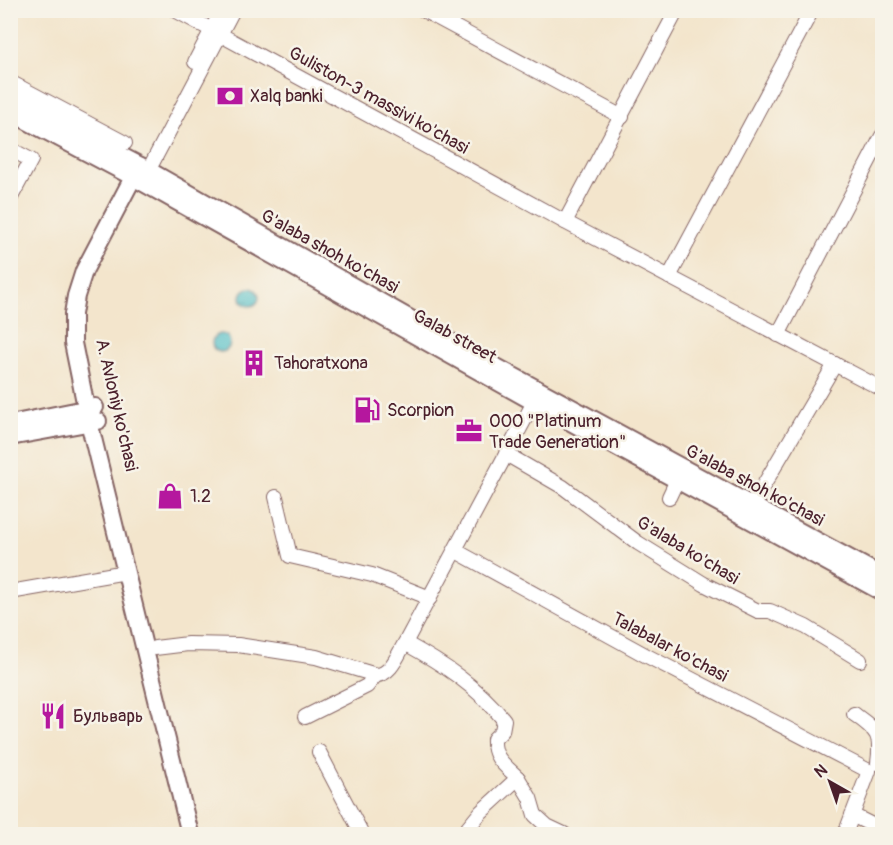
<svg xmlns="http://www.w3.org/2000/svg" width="893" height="845" viewBox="0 0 893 845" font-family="Pangolin,sans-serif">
<defs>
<pattern id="water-ripples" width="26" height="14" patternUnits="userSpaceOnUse" patternTransform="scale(1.5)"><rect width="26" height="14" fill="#51bfc8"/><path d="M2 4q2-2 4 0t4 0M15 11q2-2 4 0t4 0" fill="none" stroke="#459ba3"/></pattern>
</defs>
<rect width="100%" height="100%" fill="#f7f3e8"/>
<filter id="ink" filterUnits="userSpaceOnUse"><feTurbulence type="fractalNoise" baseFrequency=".0167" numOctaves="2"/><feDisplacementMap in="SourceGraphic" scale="12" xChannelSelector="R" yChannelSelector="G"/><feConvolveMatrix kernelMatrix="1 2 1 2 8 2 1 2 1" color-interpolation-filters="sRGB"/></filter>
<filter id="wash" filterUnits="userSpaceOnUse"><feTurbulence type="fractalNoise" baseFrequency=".008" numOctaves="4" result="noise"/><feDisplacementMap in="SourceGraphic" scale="24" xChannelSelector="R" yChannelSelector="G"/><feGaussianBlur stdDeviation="1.35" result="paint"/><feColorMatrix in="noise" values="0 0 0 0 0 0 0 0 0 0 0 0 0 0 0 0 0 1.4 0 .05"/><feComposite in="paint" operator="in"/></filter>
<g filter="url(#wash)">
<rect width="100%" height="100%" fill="#f3e5cc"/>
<g fill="url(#water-ripples)" stroke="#4e6f7a" stroke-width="1.5">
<circle cx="250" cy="297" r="9"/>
<circle cx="221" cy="343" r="9"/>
</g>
</g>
<g filter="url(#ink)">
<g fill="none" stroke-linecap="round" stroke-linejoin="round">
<g stroke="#856463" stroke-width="16">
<g id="minor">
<path d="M175 10 565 222 882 389"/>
<path d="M423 10 622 117"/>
<path d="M195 62 222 10"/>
<path d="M10 82 125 143"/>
<path d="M10 149 31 160 10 199"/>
<path d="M148 171 233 10"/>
<path d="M565 222 677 10"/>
<path d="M669 277 812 10"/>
<path d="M778 335 882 136"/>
<path d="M506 454 563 487 638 543 704 584 758 611H770L806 627 860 660"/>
<path d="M276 497 290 556 372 575 430 598"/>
<path d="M669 497 677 480"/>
<path d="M754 507 762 488 835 364"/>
<path d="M456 551 647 656 869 771 845 834"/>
<path d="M10 592 126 572"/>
<path d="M405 643C443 664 477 686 504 720L502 731 494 739C493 759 505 765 518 778L481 812 463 834"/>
<path d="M155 648 188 644 238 645 316 657 376 675C391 675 398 654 405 643L534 402"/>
<path d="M854 714C877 731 882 733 878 763"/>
<path d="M305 717 367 686 376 675"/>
<path d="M319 752 362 834"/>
<path d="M518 778 530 798 535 815 547 826 564 834"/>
<path d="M852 815 882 830"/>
</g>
</g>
<g stroke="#856463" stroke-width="20">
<g id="major">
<path d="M10 98 139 165 467 351 882 576"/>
<path d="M10 112 133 177 534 402 882 592"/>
<path d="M138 168 84 271 76 296 73 314V343L89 422 190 834"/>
<path d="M10 424 95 407"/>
<path d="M10 437 98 421"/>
</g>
</g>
<use href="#minor" stroke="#fff" stroke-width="14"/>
<use href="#major" stroke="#fff" stroke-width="16"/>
</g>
</g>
<defs>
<g id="bank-bare" transform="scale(2.07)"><path d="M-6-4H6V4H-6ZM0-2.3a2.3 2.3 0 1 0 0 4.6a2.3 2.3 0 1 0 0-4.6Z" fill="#b5179e" stroke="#f7f3e8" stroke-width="2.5" paint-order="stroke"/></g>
<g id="building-bare" transform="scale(2.07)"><path d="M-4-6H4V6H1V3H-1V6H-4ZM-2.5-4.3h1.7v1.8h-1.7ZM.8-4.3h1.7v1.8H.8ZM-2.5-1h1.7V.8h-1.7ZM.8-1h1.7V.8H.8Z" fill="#b5179e" stroke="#f7f3e8" stroke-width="2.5" paint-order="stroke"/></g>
<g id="fuel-bare" transform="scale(2.07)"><path d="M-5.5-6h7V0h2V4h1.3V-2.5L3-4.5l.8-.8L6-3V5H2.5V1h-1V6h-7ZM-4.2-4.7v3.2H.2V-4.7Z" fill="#b5179e" stroke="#f7f3e8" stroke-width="2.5" paint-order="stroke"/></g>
<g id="office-bare" transform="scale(2.07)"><path d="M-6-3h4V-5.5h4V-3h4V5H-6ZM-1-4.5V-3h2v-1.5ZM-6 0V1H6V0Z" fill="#b5179e" stroke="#f7f3e8" stroke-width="2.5" paint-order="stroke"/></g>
<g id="shop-bare" transform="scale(2.07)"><path d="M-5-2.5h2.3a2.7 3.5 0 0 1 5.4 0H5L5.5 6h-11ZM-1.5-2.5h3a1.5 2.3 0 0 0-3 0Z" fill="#b5179e" stroke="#f7f3e8" stroke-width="2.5" paint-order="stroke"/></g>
<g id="restaurant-bare" transform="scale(2.07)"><path d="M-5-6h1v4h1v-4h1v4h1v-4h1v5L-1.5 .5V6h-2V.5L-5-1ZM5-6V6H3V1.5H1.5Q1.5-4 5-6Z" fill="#b5179e" stroke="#f7f3e8" stroke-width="2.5" paint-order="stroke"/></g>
</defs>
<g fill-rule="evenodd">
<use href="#bank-bare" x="230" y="96"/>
<use href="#building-bare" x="254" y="363"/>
<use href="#fuel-bare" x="367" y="410"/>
<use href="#office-bare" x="469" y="431"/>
<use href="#shop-bare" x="170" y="496"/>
<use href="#restaurant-bare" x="53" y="716"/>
</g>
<g text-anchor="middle" stroke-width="5" stroke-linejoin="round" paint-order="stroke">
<g font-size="18" fill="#4a1f2b" stroke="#f7f3e8" text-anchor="start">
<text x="250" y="102">Xalq banki</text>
<text x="274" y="369">Tahoratxona</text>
<text x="387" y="416">Scorpion</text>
<text x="489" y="427">OOO "Platinum<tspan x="489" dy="21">Trade Generation"</tspan></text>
<text x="190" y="502">1.2</text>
<text x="73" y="722">Бульварь</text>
</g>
<g font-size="18" fill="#4a1f2b" stroke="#f7f3e8">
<text transform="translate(379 100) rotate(29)" y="6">Guliston-3 massivi ko'chasi</text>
<text transform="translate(330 251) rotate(29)" y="6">G'alaba shoh ko'chasi</text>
<text transform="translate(455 336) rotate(29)" y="6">Galab street</text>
<text transform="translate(117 405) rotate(77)" y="6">A. Avloniy ko'chasi</text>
<text transform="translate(755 485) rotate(28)" y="6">G'alaba shoh ko'chasi</text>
<text transform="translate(688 550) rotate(31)" y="6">G'alaba ko'chasi</text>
<text transform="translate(670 647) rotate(28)" y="6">Talabalar ko'chasi</text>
</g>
</g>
<rect width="893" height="845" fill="none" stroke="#f7f3e8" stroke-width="36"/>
<g transform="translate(830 782) rotate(320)" stroke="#f7f3e8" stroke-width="4.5" paint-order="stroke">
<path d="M0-4.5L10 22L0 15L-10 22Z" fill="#4a1f2b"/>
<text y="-9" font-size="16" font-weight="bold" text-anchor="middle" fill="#4a1f2b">N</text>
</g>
</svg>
